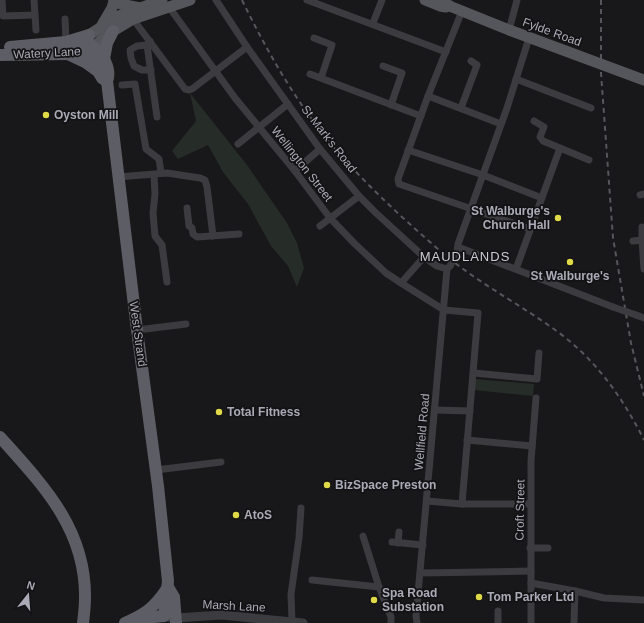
<svg xmlns="http://www.w3.org/2000/svg" width="644" height="623" viewBox="0 0 644 623" font-family="Arial,sans-serif">
<rect width="100%" height="100%" fill="#181719"/>
<g fill="#262d29">
<path d="M190 93 247 165 287 223 297 243 304 268 297 287 288 266 271 246 248 204 223 172 208 145 178 159 172 151 196 121Z"/>
<path d="M475 379 534 384 533 396 474 390Z"/>
</g>
<g fill="none" stroke-linecap="round" stroke-linejoin="round">
<g stroke="#3b3b40" stroke-width="7">
<path d="M2 0 3 16 35 15"/>
<path d="M34 0 36 30"/>
<path d="M216 0 247 47 320 149 359 196 376 213 424 257 437 266 447 269"/>
<path d="M307 0 446 52"/>
<path d="M169 7 235 98 295 171 330 218 355 244 386 273 401 283 444 310 478 313 462 504"/>
<path d="M462 11 428 96 398 179 399 184 530 229"/>
<path d="M65 19 66 42"/>
<path d="M133 19 185 89 189 90 192 89 247 47"/>
<path d="M373 23 382 0"/>
<path d="M509 30 517 0"/>
<path d="M314 38 332 45 321 78"/>
<path d="M150 41 147 45 157 117"/>
<path d="M147 45 137 46 130 50 131 58 134 66 142 70H151"/>
<path d="M383 66 402 73 391 105"/>
<path d="M310 74 421 116"/>
<path d="M516 79 591 108"/>
<path d="M122 85 135 84 146 149 159 159 161 173"/>
<path d="M428 96 501 124"/>
<path d="M461 108 477 65 471 61"/>
<path d="M534 121 544 127 540 137 543 141 589 160"/>
<path d="M238 144 288 104"/>
<path d="M408 150 483 175 542 198"/>
<path d="M295 171 320 149"/>
<path d="M154 175 155 194 153 213 155 236 162 245 167 282"/>
<path d="M118 177 167 173 200 178 205 180 207 187 213 236"/>
<path d="M640 195 644 194"/>
<path d="M187 208 189 226 192 228 193 234 197 237 239 234"/>
<path d="M320 226 359 196"/>
<path d="M642 240 644 269"/>
<path d="M633 241 642 240V227"/>
<path d="M458 247 613 307"/>
<path d="M457 252 458 244 507 108 529 38"/>
<path d="M516 269 560 148"/>
<path d="M401 283 424 257"/>
<path d="M636 315 644 318"/>
<path d="M137 330 186 324"/>
<path d="M474 373 537 379 539 353"/>
<path d="M435 410 470 411"/>
<path d="M467 440 532 446"/>
<path d="M156 470 221 462"/>
<path d="M427 501 462 504H530"/>
<path d="M363 536 379 587 391 617V623"/>
<path d="M392 542 423 545"/>
<path d="M398 543 399 532"/>
<path d="M530 548H548"/>
<path d="M421 573 531 571"/>
<path d="M312 580 379 587"/>
<path d="M531 583 575 591 604 598 644 600"/>
<path d="M292 622 291 594 299 538 301 508"/>
<path d="M417 623 416 616 447 269 450 266"/>
<path d="M498 623V611"/>
<path d="M531 623V461L536 398"/>
<path d="M574 623 575 591"/>
</g>
<path stroke="#3b3b40" stroke-width="9" d="M169 617 176 618 222 615 303 623"/>
<g stroke="#55555c" stroke-width="11">
<path d="M425 0 440 6 446 7"/>
<path d="M439 0 452 7 509 30 644 80"/>
<path d="M114 1 121 4 140 8"/>
<path d="M102 25 112 8 114 1"/>
<path d="M89 35 119 16 162 0"/>
<path d="M93 47 113 31 133 19 190 0"/>
</g>
<g stroke="#5d5d65" stroke-width="12">
<path d="M88 38 85 48 86 51 102 78 107 81"/>
<path d="M50 44 60 48 91 45C102 52 112 69 107 81L137 330 158 486 168 581 164 616 134 619"/>
<path d="M10 47 66 42 89 35"/>
<path d="M68 54 85 62 96 70"/>
<path d="M0 55 68 54"/>
<path d="M104 59 107 43 113 31"/>
<path d="M0 437C43 485 86 529 85 598 85 607 84 615 83 623"/>
<path d="M168 587 174 597 176 623"/>
<path d="M125 623C145 614 154 608 166 590"/>
</g>
<g stroke="#56565c" stroke-width="2" stroke-dasharray="5 4" stroke-linecap="butt">
<path d="M242 0C262 41 284 81 311 118 317 126 323 135 329 142 364 183 404 220 445 255 480 284 521 305 558 332 596 360 623 398 644 440"/>
<path d="M601 0V73L613 238 631 343 644 396"/>
</g>
<g stroke="#3b3b40" stroke-width="7">
<path d="M450 266 457 252"/>
<path d="M613 307 636 315"/>
</g>
</g>
<g fill="#e0da48" stroke="#131214" stroke-width="1.5">
<circle cx="46" cy="115" r="4"/>
<circle cx="558" cy="218" r="4"/>
<circle cx="570" cy="262" r="4"/>
<circle cx="219" cy="412" r="4"/>
<circle cx="327" cy="485" r="4"/>
<circle cx="236" cy="515" r="4"/>
<circle cx="479" cy="597" r="4"/>
<circle cx="374" cy="600" r="4"/>
</g>
<g text-anchor="middle" stroke-width="3.5" stroke-linejoin="round" paint-order="stroke">
<g font-size="12" fill="#ababb7" stroke="#131214">
<text transform="translate(552 32) rotate(20)" y="4">Fylde Road</text>
<text transform="translate(47 53) rotate(-3)" y="4">Watery Lane</text>
<text transform="translate(329 139) rotate(52)" y="4">St Mark's Road</text>
<text transform="translate(302 164) rotate(52)" y="4">Wellington Street</text>
<text transform="translate(138 334) rotate(82)" y="4">West Strand</text>
<text transform="translate(422 432) rotate(-85)" y="4">Wellfield Road</text>
<text transform="translate(520 510) rotate(-89)" y="4">Croft Street</text>
<text transform="translate(234 606) rotate(3)" y="4">Marsh Lane</text>
</g>
<g font-size="12" font-weight="bold" fill="#ababb7" stroke="#131214" text-anchor="start">
<text x="54" y="119">Oyston Mill</text>
<text x="550" y="215" text-anchor="end">St Walburge's<tspan x="550" dy="14">Church Hall</tspan></text>
<text x="570" y="280" text-anchor="middle">St Walburge's</text>
<text x="227" y="416">Total Fitness</text>
<text x="335" y="489">BizSpace Preston</text>
<text x="244" y="519">AtoS</text>
<text x="382" y="597">Spa Road<tspan x="382" dy="14">Substation</tspan></text>
<text x="487" y="601">Tom Parker Ltd</text>
</g>
<g font-size="13" letter-spacing="1" fill="#cbcbd4" stroke="#131214">
<text x="465" y="261">MAUDLANDS</text>
</g>
</g>
<g transform="translate(28 595) rotate(17)" stroke="#131214" stroke-width="3" paint-order="stroke">
<path d="M0-3L7 15L0 10L-7 15Z" fill="#ababb7"/>
<text y="-6" font-size="11" font-weight="bold" text-anchor="middle" fill="#ababb7">N</text>
</g>
</svg>
